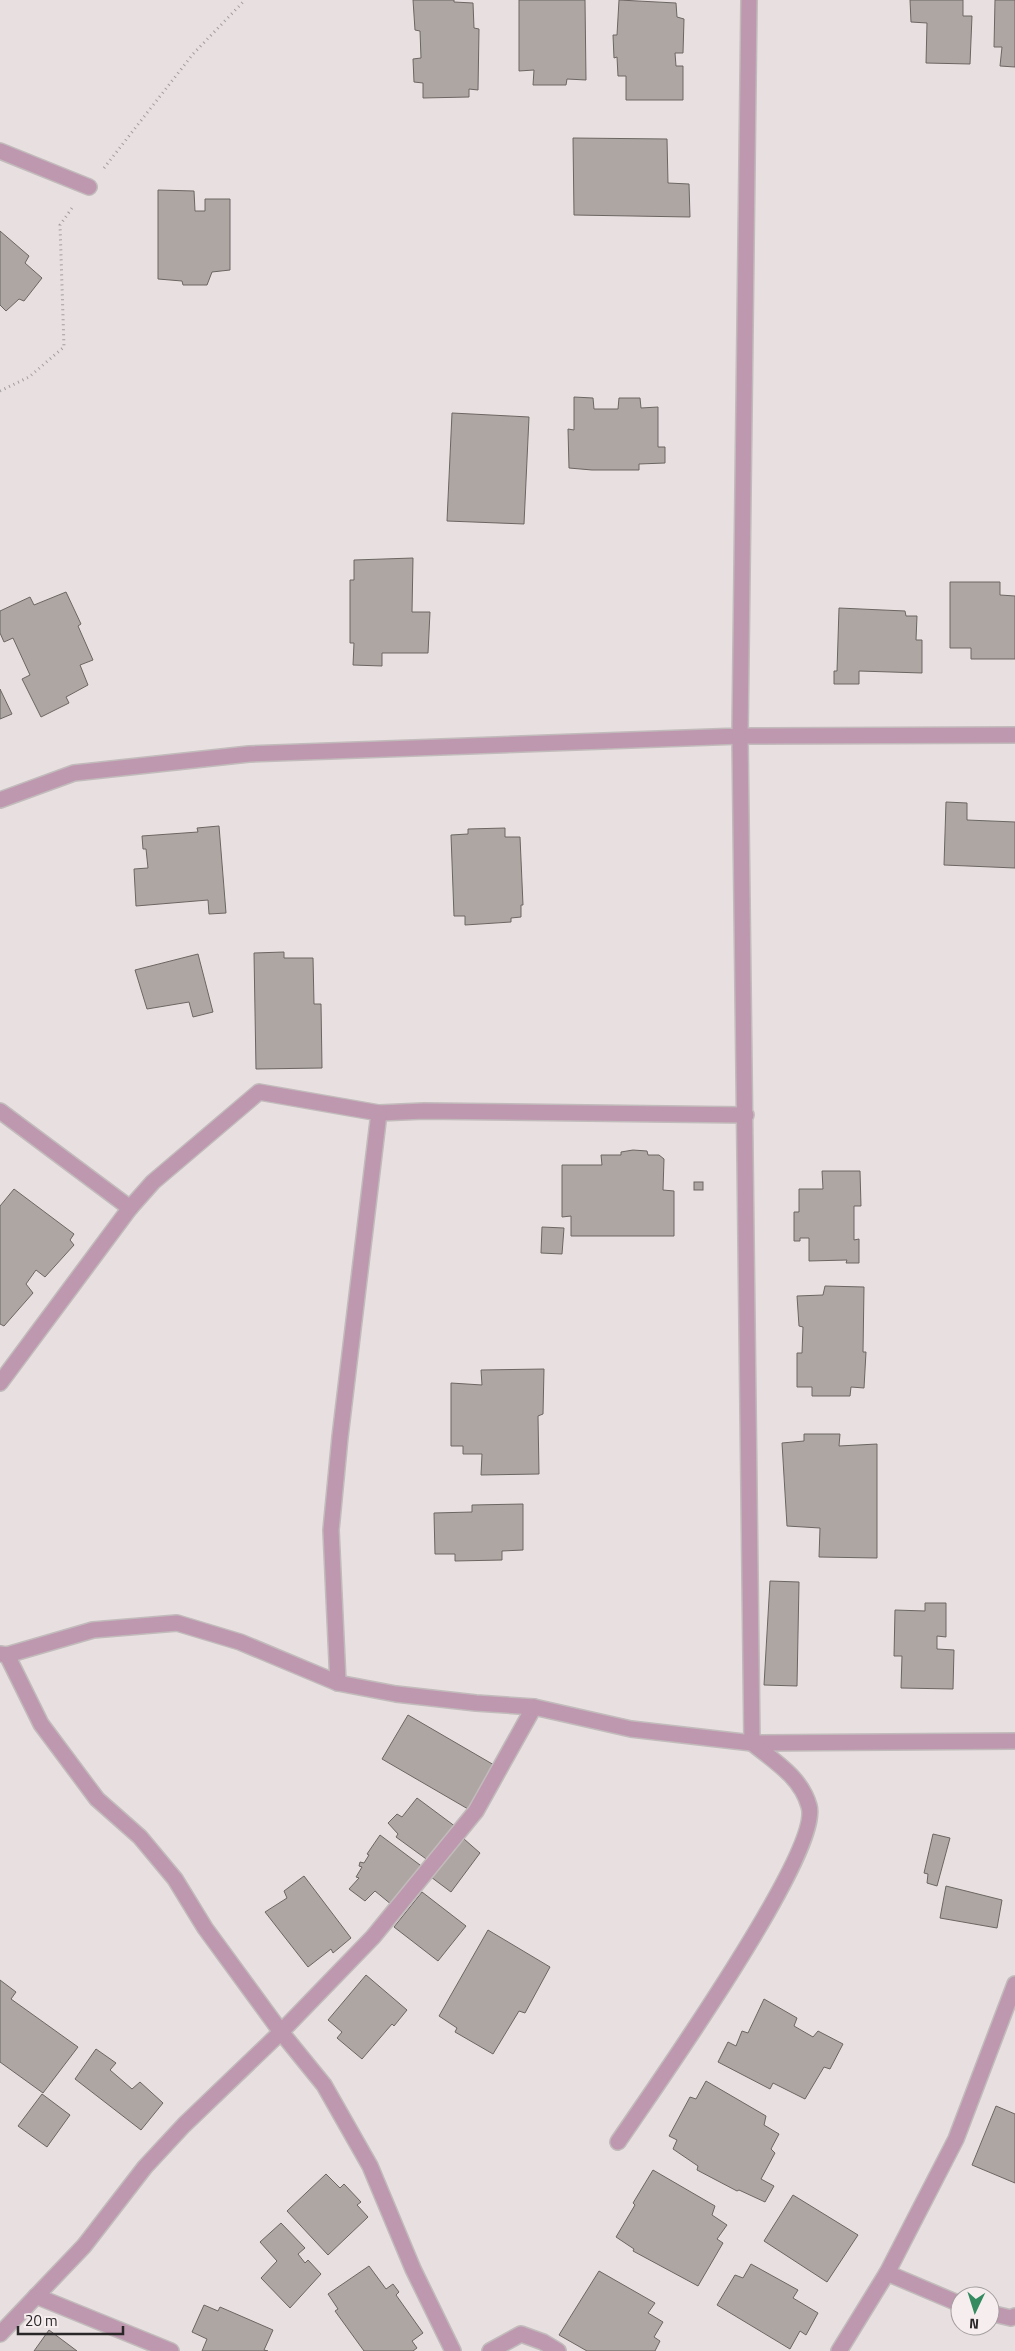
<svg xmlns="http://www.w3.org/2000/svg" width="1015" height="2351" viewBox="0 0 1015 2351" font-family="'Titillium Web',sans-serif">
<rect width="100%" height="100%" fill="#e8e0e0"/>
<g fill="#ada6a3" stroke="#6c6663">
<path d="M413 0H454V2L473 3 474 28 479 29 478 90 469 89V97L423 98V83L414 82 413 59 421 58 420 31 415 30Z"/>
<path d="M519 0H585L586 80 567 79 566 85H533L534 70 519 71Z"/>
<path d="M619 0 676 3 677 17 684 19 683 53H675L676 66H683V100H626V76H618L617 57 614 58 613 35H617Z"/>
<path d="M910 0H963V16H972L970 64 926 63 927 23 911 22Z"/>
<path d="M995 0H1015V67L1000 66 1002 47H994Z"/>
<path d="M573 138 667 139 668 183 689 184 690 217 574 215Z"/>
<path d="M158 190 194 191 195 211H205V199H230V270L212 272 207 285H183L182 281 158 279Z"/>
<path d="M0 231 29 256 25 263 42 278 24 301 19 299 6 311 0 305Z"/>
<path d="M574 397 593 398 594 409H618L619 398H640L641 408 658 407V447H665V463L639 464V470H592L569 468 568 429 574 430Z"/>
<path d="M452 413 529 417 524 524 447 521Z"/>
<path d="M413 558 412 612H430L428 653H382V666L353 665 354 643H350V580H354V560Z"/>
<path d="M950 582H1000V595L1015 596V659H971V648H950Z"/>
<path d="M66 592 81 624 78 626 93 660 80 665 88 685 66 697 69 703 41 717 22 679 30 675 13 638 4 642 0 633V611L30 597 34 605Z"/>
<path d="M839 608 905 611 906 616H917L916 640H922V673L859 671V684H834V671H837Z"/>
<path d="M0 689 12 714 0 719Z"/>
<path d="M946 802 967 803V820L1015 822V868L944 865Z"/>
<path d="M219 826 226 913 209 914 208 900 136 906 134 869 148 868 146 849H143L142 836 198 832 197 828Z"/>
<path d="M505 828V837H520L523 905H521V917L511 918V922L465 925V916H454L451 835 468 834V829Z"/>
<path d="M284 952V958H313L314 1004H321L322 1068 256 1069 254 953Z"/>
<path d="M198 954 213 1012 193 1017 189 1002 147 1009 135 970Z"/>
<path d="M633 1150 647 1151 648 1155H659L664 1159 663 1190 674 1191V1236H571V1216L562 1217V1165H602L601 1155H621V1152Z"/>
<path d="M822 1171H860L861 1206H854V1240L859 1239V1263H846L847 1260 809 1261V1238H800V1241H794V1212H799V1189H823Z"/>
<rect x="694" y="1182" width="9" height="8"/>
<path d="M14 1189 74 1234 70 1240 74 1245 45 1277 36 1270 26 1284 33 1293 4 1326 0 1324V1206Z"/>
<path d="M542 1227 564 1228 562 1254 541 1253Z"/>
<path d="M825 1286 864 1287 863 1352H866L864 1388 851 1387 850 1396H812V1387H797V1353H802L803 1327 799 1326 797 1296 823 1295Z"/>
<path d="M544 1369 543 1414 538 1416 539 1474 481 1475 482 1454H463V1446H451V1383L482 1385 481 1370Z"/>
<path d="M804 1434H840L839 1446 877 1444V1558L819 1557 820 1528 787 1526 782 1443 804 1441Z"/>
<path d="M523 1504V1550L502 1551V1560L455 1561V1554H435L434 1513 472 1512V1505Z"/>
<path d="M770 1581 799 1582 797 1686 764 1685Z"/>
<path d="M925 1603H946V1637L937 1636V1649L954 1650 953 1689 901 1688 902 1656H894L895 1610 925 1611Z"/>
<path d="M408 1715 494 1765 468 1809 382 1759Z"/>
<path d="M417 1798 456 1827 429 1861 396 1837 398 1834 388 1823 397 1814 402 1817Z"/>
<path d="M933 1834 950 1838 937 1886 927 1883 928 1874 924 1873Z"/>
<path d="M380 1835 424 1868 392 1905 375 1891 365 1901 349 1889 359 1878 356 1877 362 1867 359 1866 360 1862 364 1863 369 1855 367 1854Z"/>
<path d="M464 1839 480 1853 451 1892 431 1877 450 1852 452 1853Z"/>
<path d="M304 1876 351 1938 333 1953 331 1949 308 1967 265 1912 287 1898 284 1891Z"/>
<path d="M946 1886 1002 1900 997 1928 940 1918Z"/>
<path d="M422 1892 466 1926 438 1961 394 1927Z"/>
<path d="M488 1930 550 1967 525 2013 519 2011 493 2054 455 2032 457 2028 439 2016Z"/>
<path d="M366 1975 407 2010 394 2026 392 2024 362 2059 337 2038 342 2032 328 2020Z"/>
<path d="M0 1980 16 1992 11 1999 78 2047 43 2093 0 2062Z"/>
<path d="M764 1999 797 2018 794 2026 813 2037 818 2031 843 2044 830 2069 824 2067 805 2099 773 2083 770 2089 718 2062 728 2042 736 2046 742 2031 748 2033Z"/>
<path d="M96 2049 116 2063 110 2070 132 2089 140 2082 163 2103 141 2130 75 2079Z"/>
<path d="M706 2081 766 2116 764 2125 779 2134 771 2149 775 2153 761 2179 774 2186 765 2202 739 2190 737 2191 697 2170 698 2166 673 2149 677 2140 669 2136 690 2097 696 2099Z"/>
<path d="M42 2094 70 2115 47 2147 18 2126Z"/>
<path d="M996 2106 1015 2114V2183L972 2165Z"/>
<path d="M653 2170 715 2206 712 2215 727 2225 717 2239 723 2243 698 2286 633 2251 634 2249 616 2237 635 2205 633 2203Z"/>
<path d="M326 2174 340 2188 344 2184 361 2202 357 2205 368 2217 328 2255 287 2211Z"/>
<path d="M793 2195 858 2235 827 2282 764 2241Z"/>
<path d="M281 2223 305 2248 298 2254 305 2263 308 2260 321 2274 290 2308 261 2278 277 2261 260 2242Z"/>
<path d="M751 2264 798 2290 793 2298 818 2313 806 2335 800 2331 790 2349 717 2305 735 2275 743 2278Z"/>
<path d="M369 2266 386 2289 393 2284 399 2292 396 2295 423 2333 412 2341 417 2348 413 2351H364L335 2311 338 2309 328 2294Z"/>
<path d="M599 2271 655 2303 648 2313 663 2322 654 2337 660 2341 655 2351H587L559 2335Z"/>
<path d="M204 2305 218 2311 220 2307 273 2330 264 2350 268 2351H202L207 2339 192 2332Z"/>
<path d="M49 2330 77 2351H34Z"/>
</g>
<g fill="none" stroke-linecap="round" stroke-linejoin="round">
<g stroke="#c2bbbb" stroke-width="18">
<g id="street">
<path d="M0 151 89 187"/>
<path d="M0 800 74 773 249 754 740 736 749 0"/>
<path d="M0 1111 130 1208"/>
<path d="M379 1113 424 1111 746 1115"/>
<path d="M0 1383 130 1208 153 1182 259 1092 379 1113 340 1437 331 1530 338 1683"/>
<path d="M0 1654 7 1655 41 1724 97 1799 140 1837 175 1879 205 1928 281 2032 184 2125 145 2167 84 2246 0 2334"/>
<path d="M7 1655 93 1630 177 1623 240 1642 338 1683 396 1694 476 1703 534 1707 631 1729 752 1743 1015 1741"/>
<path d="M618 2142C651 2093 823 1851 809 1806 801 1777 774 1761 752 1743L740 736 1015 735"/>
<path d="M887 2273 956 2139 1015 1984"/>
<path d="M36 2296 171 2351"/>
<path d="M990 2313 1011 2318 1015 2316"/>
<path d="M453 2351 413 2269 370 2166 324 2085 281 2032 373 1937 476 1811 534 1707"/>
<path d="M490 2351 521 2334 543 2342 558 2351"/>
<path d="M839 2351 887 2273 960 2304"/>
</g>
</g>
<g stroke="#a39d9d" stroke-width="3" stroke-dasharray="1 4" stroke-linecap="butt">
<path d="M104 168 193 54 245 0"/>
<path d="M0 391 29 377 64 347 60 225 72 208"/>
</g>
<use href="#street" stroke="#be98af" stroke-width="15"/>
</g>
<g transform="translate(975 2311) rotate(184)"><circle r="24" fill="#f6edee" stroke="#a49e9f"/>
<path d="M0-4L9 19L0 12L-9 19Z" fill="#338b5f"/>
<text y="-8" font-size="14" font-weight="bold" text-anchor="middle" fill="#2a2728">N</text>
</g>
<path d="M18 2326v8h105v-8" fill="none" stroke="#2a2728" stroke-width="2.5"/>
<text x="25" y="2326" font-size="15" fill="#2a2728" stroke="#f6edee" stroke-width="4" paint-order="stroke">20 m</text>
</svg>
